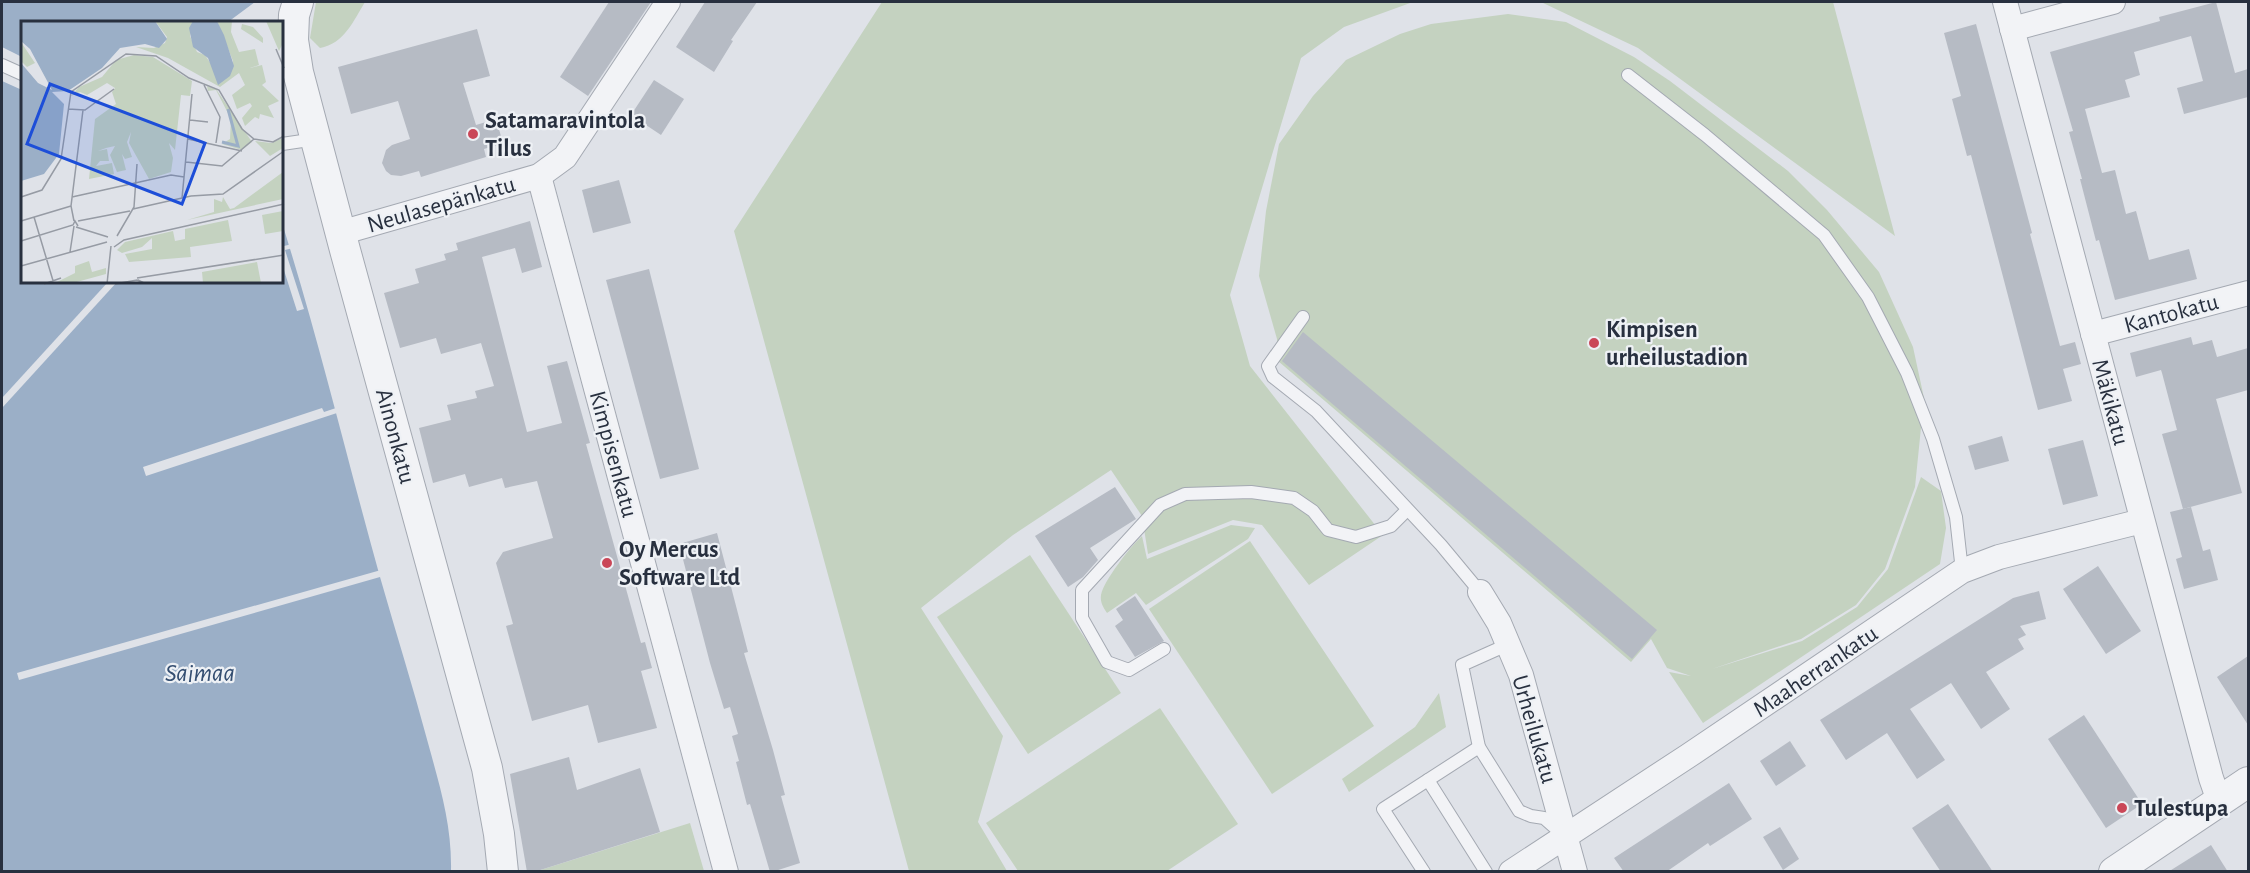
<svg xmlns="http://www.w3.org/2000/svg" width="2250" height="873" viewBox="0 0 2250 873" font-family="'Alegreya Sans',sans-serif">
<rect width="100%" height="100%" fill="#dfe2e8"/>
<g fill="#c4d2c0">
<path d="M316 2H365C354 20 344 44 320 48L310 38Z"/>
<path d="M882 2H1413L1344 27 1301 58 1230 295 1250 366 1383 535 1309 585 1262 525 1233 520 1148 554 1142 516 1111 470 1013 535 921 608 1003 736 978 822 1007 871H909L734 231Z"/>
<path d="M1541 2H1833L1895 236 1638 48Z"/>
<path d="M1508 14 1566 22 1634 57 1670 81 1788 171 1827 210 1879 272 1913 347 1924 398 1915 487 1885 569 1856 605 1801 639 1712 669 1802 641 1857 607 1888 569 1921 477 1941 491 1946 528 1940 564 1703 723 1669 672 1691 676 1667 668 1651 639 1631 662 1278 361 1277 339 1259 276 1266 211 1279 144 1313 96 1346 60 1400 34 1431 24Z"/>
<path d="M1231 525 1255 528 1248 539 1146 605 1136 593 1107 613C1103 607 1100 602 1101 595 1104 580 1131 546 1142 536L1147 559Z"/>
<path d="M1250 541 1374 726 1272 794 1149 609Z"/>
<path d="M1030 555 1121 693 1028 754 937 617Z"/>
<path d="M1439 693 1446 727 1349 792 1342 779 1415 727Z"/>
<path d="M1160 708 1238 824 1167 871H1018L986 823Z"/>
<path d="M690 823 704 871 534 872Z"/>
</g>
<g fill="#9bafc7">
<path d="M2 2H255L228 22H22V57L2 47Z"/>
<path d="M2 81 22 90V282H282V223C319 340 347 459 380 577 396 633 413 687 428 743 440 787 452 825 451 871H2Z"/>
</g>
<g fill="#dfe2e8">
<path d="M282 241 284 246 292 244 293 248 285 250 304 309 297 311 282 264Z"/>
<path d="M108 282H117L2 408V398Z"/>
<path d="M339 407 340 412 146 476 143 467 322 408 324 412Z"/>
<path d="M381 570 383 576 380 577 19 680 17 673Z"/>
</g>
<g fill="#b6bbc4">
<path d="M609 2H651L588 96 560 77Z"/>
<path d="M705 2H757L731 40 733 41 714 72 676 47Z"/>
<path d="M2216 2 2235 73 2248 69V97L2184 114 2177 88 2203 81 2191 36 2134 52 2140 75 2125 80 2130 97 2085 109 2102 173 2115 170 2126 214 2136 211 2149 260 2189 249 2197 279 2115 300 2099 240 2096 241 2080 179H2082L2069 132 2073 131 2050 52 2160 21 2159 17Z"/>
<path d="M1976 24 2032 233 2030 234 2060 346 2075 342 2081 364 2063 369 2072 401 2038 410 1971 155 1967 156 1952 99 1961 96 1944 33Z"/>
<path d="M477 29 490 76 463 83 476 125 496 119 503 143 484 149 486 157 421 177 419 171 401 176 391 175 386 171 382 163 386 150 392 145 410 139 398 101 351 114 338 67Z"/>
<path d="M654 80 684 99 661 135 631 115Z"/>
<path d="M619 180 631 223 593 233 582 190Z"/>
<path d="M530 221 542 267 522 273 515 248 482 257 527 432 562 423 547 366 567 361 590 443 586 444 641 643 645 642 652 668 641 671 657 728 598 743 588 705 532 721 506 626 513 624 496 563 503 552 553 538 537 481 505 488 502 478 469 487 465 474 433 483 419 428 451 420 447 405 477 398 475 391 494 386 481 343 441 354 436 338 400 348 384 293 419 283 415 269 446 260 444 254 458 250 456 243Z"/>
<path d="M649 269 699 469 660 479 606 280Z"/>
<path d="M1303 332 1657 630 1632 659 1282 361Z"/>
<path d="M2191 337 2193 345 2212 340 2217 357 2248 348V390L2216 399 2242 493 2183 509 2162 434 2177 430 2162 373 2161 370 2136 377 2130 353Z"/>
<path d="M2002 436 2009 461 1975 470 1968 446Z"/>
<path d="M2083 440 2098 496 2063 505 2048 449Z"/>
<path d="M1115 487 1136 519 1090 548 1098 560 1083 577 1068 587 1035 536Z"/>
<path d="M2191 507 2203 551 2210 549 2218 580 2184 589 2176 559 2182 557 2170 512Z"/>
<path d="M717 533 748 652 744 653 773 750 785 795 781 796 800 863 772 872H770L750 804 747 805 736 762 739 761 732 736 738 734 730 707 724 709 710 663 679 544Z"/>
<path d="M2098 566 2141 631 2106 654 2063 589Z"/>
<path d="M2039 591 2046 619 2020 626 2026 635 2018 639 2024 649 1986 672 2010 709 1981 729 1951 683 1910 709 1945 760 1917 779 1887 733 1846 760 1820 720 2013 598Z"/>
<path d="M1135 596 1164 641 1135 657 1115 626 1123 620 1116 609Z"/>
<path d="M2248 656V725L2217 677Z"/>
<path d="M2084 715 2142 804 2106 828 2048 739Z"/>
<path d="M1790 741 1806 766 1776 786 1760 761Z"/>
<path d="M569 757 577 790 640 768 660 832 534 872H527L510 774Z"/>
<path d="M1729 783 1752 819 1710 846 1708 843 1666 872H1624L1614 858Z"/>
<path d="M1948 804 1993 872H1941L1912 828Z"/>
<path d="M1780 827 1799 859 1783 870 1763 837Z"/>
<path d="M2211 845 2228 872H2168Z"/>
</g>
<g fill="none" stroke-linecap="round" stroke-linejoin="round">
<g stroke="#a4a9b2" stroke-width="14">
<g id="service">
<path d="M2 65 22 74"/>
<path d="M1628 75 1705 135 1824 235 1868 297 1907 373 1933 439 1956 517 1962 571"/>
<path d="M282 144 316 139"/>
<path d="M1303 317 1268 366 1273 377 1316 411 1441 545 1480 592"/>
<path d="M1509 644 1462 665 1479 747 1519 811 1531 816 1544 818 1561 833"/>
<path d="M1164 649 1129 670 1107 662 1082 618V590L1160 505 1185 494 1251 492 1294 498 1313 511 1328 530 1356 537 1391 526 1407 510"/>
<path d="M1428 780 1486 872"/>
<path d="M1424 872 1383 809 1479 747"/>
</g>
</g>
<g stroke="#a4a9b2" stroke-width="26">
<g id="minor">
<path d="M2005 2 2211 778 2219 801"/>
<path d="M2012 29 2113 2"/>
<path d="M539 176 726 872"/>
<path d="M340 233 539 176 565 157 668 2"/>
<path d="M2093 334 2248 293"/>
<path d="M1480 592 1499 623 1521 675 1575 872"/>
<path d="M1511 872 1688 756 1962 571 1999 557 2142 521"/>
</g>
</g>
<g stroke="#a4a9b2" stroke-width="32">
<g id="tertiary">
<path d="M298 2 294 15 293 40 298 72 345 250 487 768 499 834 503 872"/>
<path d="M2114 872 2248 782"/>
</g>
</g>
<use href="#service" stroke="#f2f3f6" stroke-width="12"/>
<use href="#minor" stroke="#f2f3f6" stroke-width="24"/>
<use href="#tertiary" stroke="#f2f3f6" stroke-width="30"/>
</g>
<g fill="#ca4758" stroke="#eef1f5" stroke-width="2">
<circle cx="473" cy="134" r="6"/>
<circle cx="1594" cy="343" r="6"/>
<circle cx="607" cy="563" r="6"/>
<circle cx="2122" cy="808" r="6"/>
</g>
<g text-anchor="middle" stroke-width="4.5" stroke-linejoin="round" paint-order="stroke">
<g font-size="24" font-weight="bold" fill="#28303f" stroke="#eef1f5" text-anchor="start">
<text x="485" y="128">Satamaravintola<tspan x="485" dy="28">Tilus</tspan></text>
<text x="1606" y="337">Kimpisen<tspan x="1606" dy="28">urheilustadion</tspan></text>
<text x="619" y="557">Oy Mercus<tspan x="619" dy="28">Software Ltd</tspan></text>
<text x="2134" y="816">Tulestupa</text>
</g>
<g font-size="24" fill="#28303f" stroke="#eef1f5">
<text transform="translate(441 204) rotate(-16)" y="8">Neulasepänkatu</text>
<text transform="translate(2171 313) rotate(-15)" y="8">Kantokatu</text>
<text transform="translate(2111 402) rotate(75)" y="8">Mäkikatu</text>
<text transform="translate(396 436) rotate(75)" y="8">Ainonkatu</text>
<text transform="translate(614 454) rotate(75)" y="8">Kimpisenkatu</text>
<text transform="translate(1815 671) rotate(-34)" y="8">Maaherrankatu</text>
<text transform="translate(1535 729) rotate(74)" y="8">Urheilukatu</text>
</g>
<g font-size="26" font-style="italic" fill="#344e71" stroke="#eef1f5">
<text x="200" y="681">Saimaa</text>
</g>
</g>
<g transform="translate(21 21)">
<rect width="262" height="262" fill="#dfe2e8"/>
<path d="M134 0H172L169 15 176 31 184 34 192 46 197 63 209 53 212 40 196 0H211L210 11 218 31 234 28 238 44 229 47 241 44 245 61 241 64 258 80 247 85 253 97 239 93 238 98 234 96 224 105 221 97 231 85 229 82 216 88 211 74 224 64 218 52 199 66 147 37 115 26 133 27 144 22 146 16ZM245 0H262V22L258 30ZM221 3 232 6 242 17V22L220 8ZM0 21 14 42 6 46 0 40ZM113 34 132 36 171 60 169 75 160 74 154 129 148 122 152 137 150 151 128 158 108 122 110 111 106 121 111 136 104 138 101 133 105 149 96 151 89 134 94 125 85 127 77 130 86 128 88 140H79L75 145 91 142 93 153 68 158 74 98 95 83 91 71 94 67 86 62 66 74 59 71 50 75 58 66 81 56 95 39ZM186 65 195 68 231 121 221 129 201 123 209 118 210 98 195 69 187 70ZM262 117V127L249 135 234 120 250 122ZM262 151V178L166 199 193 191V178L201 181 202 176 209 188 213 187ZM262 190V210L244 213 241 194ZM207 199 211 220 169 226 170 236 108 241 104 233 131 228V217L121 226 101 232 96 229 104 221 152 210 154 220 164 218V208ZM68 240 71 251 85 247V253L52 262 32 263 54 252V245ZM236 241 240 262H182L181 251Z" fill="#c4d2c0"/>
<path d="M0 0H134L146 18 138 27 124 23 99 27 81 47 47 70 31 71 43 83 38 133 23 153 0 160V42L17 62 31 69 9 28 0 20ZM172 0H196L203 14 213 45 209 55 197 64 187 37 172 26 168 7Z" fill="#9bafc7"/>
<path fill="none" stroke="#9bafc7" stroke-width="3" d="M201 121 217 125 207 88"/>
<path fill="none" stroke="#969ba4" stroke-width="1.5" d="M255 28 263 47M183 64 199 96 195 122M47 88 64 89 93 68M169 99 187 101M167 118 221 130M165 141 201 145 233 118M0 176 21 169 40 138 50 71 105 33 135 35 168 57 198 69 221 108 233 118 252 121 263 115M51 176 150 154 163 156M161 177 171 73M112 188 170 175 202 173 263 130M13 196 33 263M0 200 50 185M53 200 50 185 62 89M57 200 109 190M55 206 87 216M96 215 113 186 116 143M0 220 52 204 54 200 57 205M93 226 103 219 263 183M49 231 53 205M0 245 86 221M116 257 263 234M23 263 40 257M86 263 90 225M94 263 116 259 123 262 117 259"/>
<path fill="#1d4ed8" fill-opacity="0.15" stroke="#1d4ed8" stroke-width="3" d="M29 63 184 122 161 183 6 123Z"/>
<rect width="262" height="262" fill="none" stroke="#28303f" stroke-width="3"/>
</g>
<rect width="2250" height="873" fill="none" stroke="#28303f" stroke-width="6"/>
</svg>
